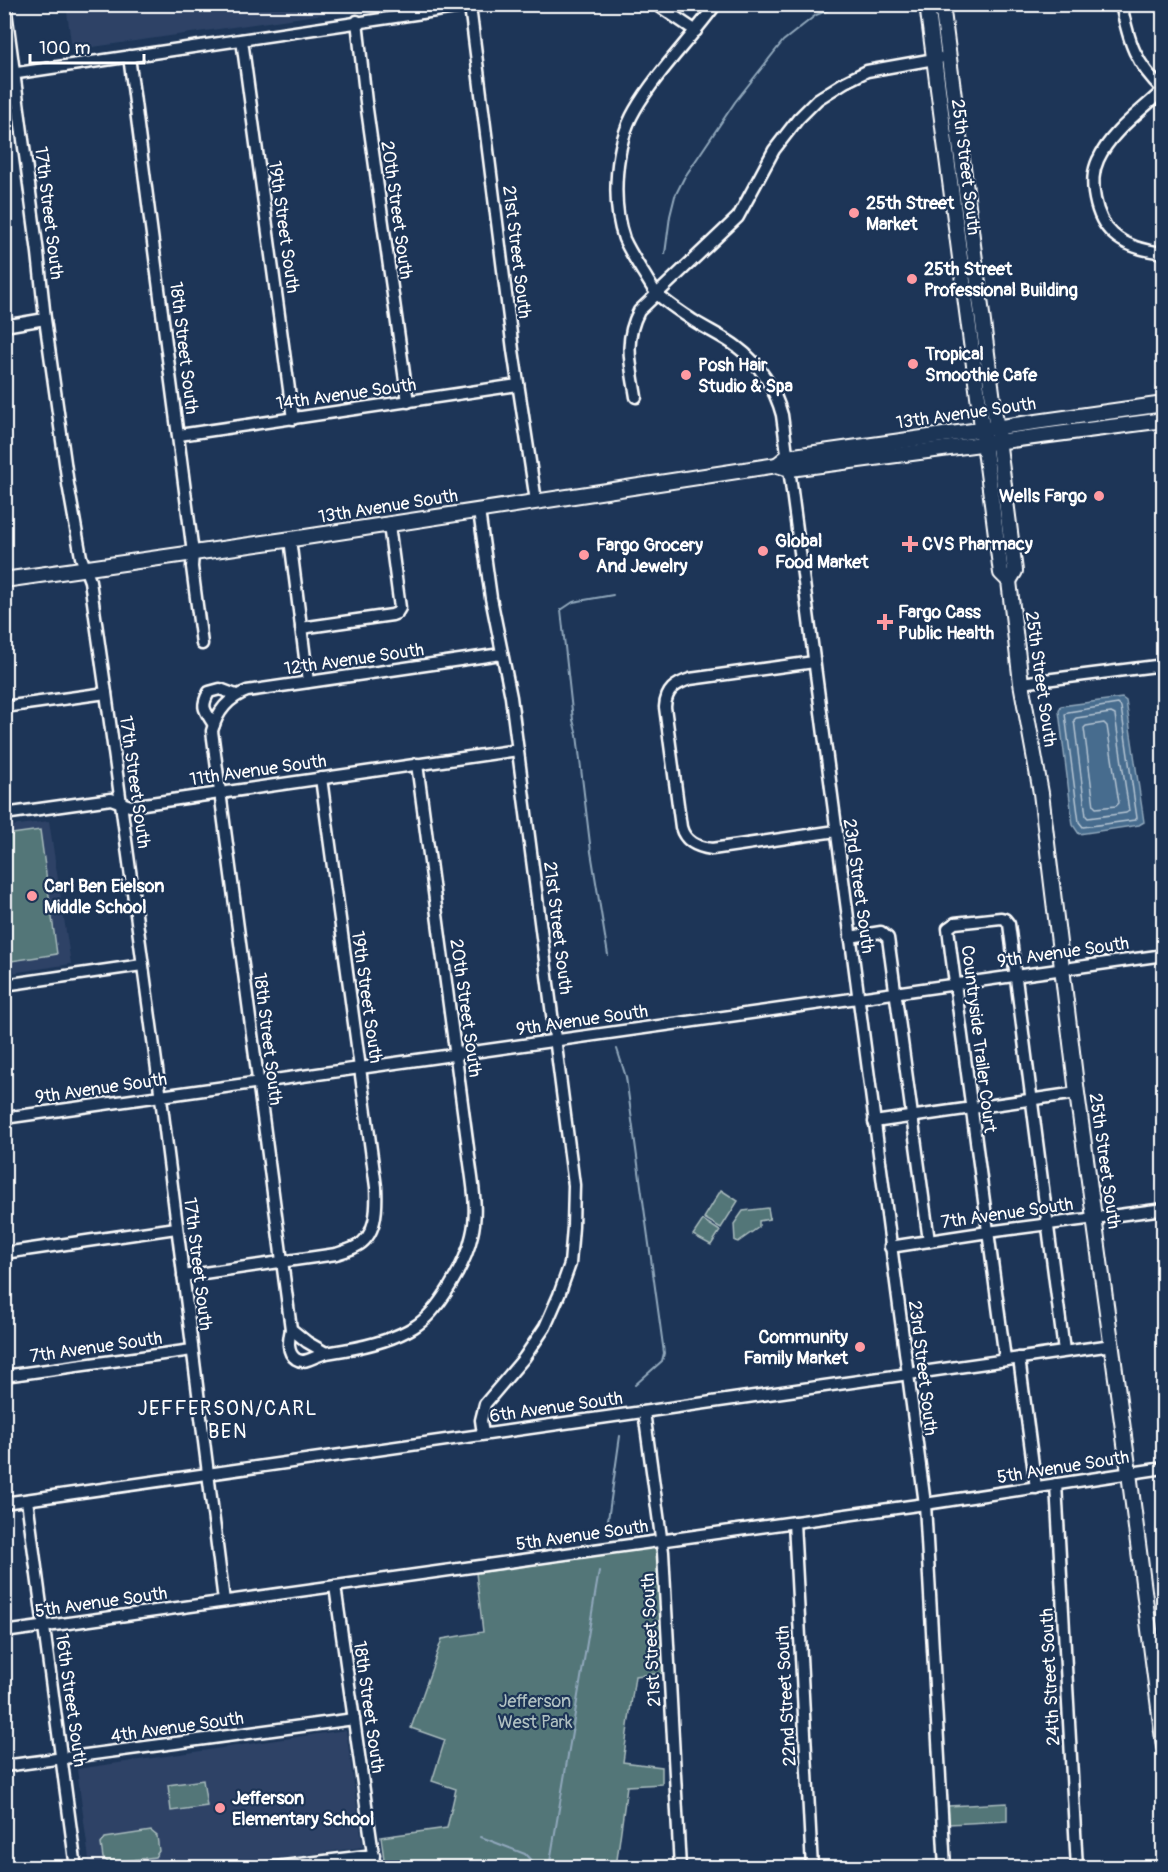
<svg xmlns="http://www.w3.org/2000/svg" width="1168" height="1872" viewBox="0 0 1168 1872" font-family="Pangolin,sans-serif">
<rect width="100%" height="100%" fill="#1d3557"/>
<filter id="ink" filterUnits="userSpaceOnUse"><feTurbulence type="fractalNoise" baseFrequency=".0167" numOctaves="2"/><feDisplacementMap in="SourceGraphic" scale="12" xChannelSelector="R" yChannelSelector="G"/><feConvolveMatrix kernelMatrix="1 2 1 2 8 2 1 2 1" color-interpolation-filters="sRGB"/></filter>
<g filter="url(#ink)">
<g fill="#2d4266">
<path d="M66 4H387V5L72 50Z"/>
<path d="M49 821 71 964 5 974 4 827Z"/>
<path d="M346 1730 363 1847 218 1867H90L77 1769Z"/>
</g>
<g fill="#527678" stroke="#a8babc" stroke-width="1.5">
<path d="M40 830 57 954 5 962V835Z"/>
<path d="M721 1190 738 1201 721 1228 704 1218Z"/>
<path d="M768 1208 770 1219 759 1221V1227L738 1242 735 1241 734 1224 743 1211Z"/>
<path d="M703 1220 720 1231 711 1245 693 1235Z"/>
<path d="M658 1547 664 1673 635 1676 623 1762 662 1767V1784L627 1786 616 1867 428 1868 427 1865 405 1867H385L381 1837 447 1828 456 1789 432 1781 445 1740 411 1728 442 1639 483 1632 476 1573Z"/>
<path d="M203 1780 207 1806 171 1811 168 1785Z"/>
<path d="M1007 1803V1821L949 1824 948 1806Z"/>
<path d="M151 1831 157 1836 159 1851 155 1857 109 1863 103 1858 101 1844 105 1838Z"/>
</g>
<path fill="#466c8e" stroke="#90a7bb" stroke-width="1.5" d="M1122 698 1126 701 1144 822 1139 825 1079 834 1073 825 1059 711 1061 706Z"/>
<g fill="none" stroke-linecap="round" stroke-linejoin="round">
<g stroke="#b5c4d2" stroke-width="1.5">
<path d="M1118 704 1121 707 1137 818 1135 820 1083 827 1079 822 1065 714 1068 712Z"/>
<path d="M1111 713 1115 715 1129 811 1126 813 1088 818 1086 816 1074 720 1076 718Z"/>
<path d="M1104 723 1107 726 1119 803 1116 806 1096 808 1094 806 1084 728 1086 726Z"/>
</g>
<g stroke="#90a7bb" stroke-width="2">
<path d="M665 254 670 216 675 196 684 178 735 102 783 41 816 15 844 4"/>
<path d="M608 955 591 852 577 735 573 720 561 610 573 602 613 595"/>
<path d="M617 1049 626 1077 664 1353 662 1361 635 1385"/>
<path d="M608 1520 620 1436"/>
<path d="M481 1837 525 1854 538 1868"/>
<path d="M549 1868 599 1571"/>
</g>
<g stroke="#fff" stroke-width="15">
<g id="minor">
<path d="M5 4 38 253 45 319 68 484 81 557 90 581 106 693 162 1106 224 1601"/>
<path d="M656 4 696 31"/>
<path d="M716 4C690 40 657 72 635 110 615 144 611 202 624 239 629 250 636 261 642 271 647 278 651 287 657 294 668 304 682 313 694 321 708 330 724 337 737 347 759 363 775 389 782 415L925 1504 945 1868"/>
<path d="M1121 4C1129 43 1135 63 1164 91"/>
<path d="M470 6 513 350 536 501"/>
<path d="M357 21 366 102 408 402"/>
<path d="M242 40 293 419"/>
<path d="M129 56 193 553 192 567 202 644"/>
<path d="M4 75 476 5"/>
<path d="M1164 89C1142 111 1111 131 1098 160 1088 181 1095 218 1113 234 1126 246 1146 251 1164 253"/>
<path d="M4 326 45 319"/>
<path d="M636 397C631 365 623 342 639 311L738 217 774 150 798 119 818 99 845 82 867 71 940 58"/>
<path d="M179 435 518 385"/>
<path d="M479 511 491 598 511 697 574 1185 573 1227 570 1264 559 1295 545 1327 524 1358 485 1404 481 1420 483 1434"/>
<path d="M290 539 308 682"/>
<path d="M301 628 392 615 397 613 400 608 389 525"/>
<path d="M814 662 690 679C675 684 666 690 665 707L681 827C685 842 697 847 712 849L836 831"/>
<path d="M1021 683 1164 665"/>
<path d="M4 707 106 693"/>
<path d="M214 725C205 710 200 708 209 692L220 689 236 695"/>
<path d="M4 814 111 799 130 806 518 750"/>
<path d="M850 937 881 932 888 938 929 1241"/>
<path d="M4 985 142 965"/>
<path d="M4 1118 1164 955"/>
<path d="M874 1122 1077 1093"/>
<path d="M890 1247 988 1232 1164 1209"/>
<path d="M4 1253 176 1228"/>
<path d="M183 1276 336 1254C342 1252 349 1250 355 1247 377 1237 377 1208 376 1187L321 778"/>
<path d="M291 1329C289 1339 286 1352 296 1359 305 1365 316 1355 326 1353 332 1352 338 1351 344 1350 368 1346 393 1340 414 1327 439 1312 466 1263 472 1235 479 1208 471 1176 468 1148L417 764"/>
<path d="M326 1353 307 1342 291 1329 212 731C217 712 228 698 247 691L501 654"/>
<path d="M1019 1358 1036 1488"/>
<path d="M1005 1359 951 953 948 928 955 923 1001 918 1005 919 1009 924 1064 1351"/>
<path d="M4 1376 192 1350"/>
<path d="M644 1412 663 1552 680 1868"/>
<path d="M1056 1484 1077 1868"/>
<path d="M27 1500 76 1868"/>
<path d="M4 1503 1112 1345"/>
<path d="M794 1522 812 1868"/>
<path d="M335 1586 375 1868"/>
<path d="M4 1632 925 1504 1164 1468"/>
<path d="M4 1766 354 1719"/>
<path d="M267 1868 374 1855"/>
</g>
</g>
<g stroke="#fff" stroke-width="18">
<g id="major">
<path d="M927 4 1001 573 1009 581 1021 683 1041 793 1077 1093 1129 1473 1164 1747"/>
<path d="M942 4 1015 571 1009 581"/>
<path d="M777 465 787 457 1164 404"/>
<path d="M4 580 299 538 777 465 790 469 1164 420"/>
</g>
</g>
<use href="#minor" stroke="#1d3557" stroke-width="10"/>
<use href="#major" stroke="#1d3557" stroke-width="14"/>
</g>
</g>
<g fill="#ff9aa2" stroke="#1d3557" stroke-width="2">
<circle cx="854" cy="213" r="6"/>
<circle cx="912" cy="279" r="6"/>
<circle cx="913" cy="364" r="6"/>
<circle cx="686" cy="375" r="6"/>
<circle cx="1099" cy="496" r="6"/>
<path d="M907 535h6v6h6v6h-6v6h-6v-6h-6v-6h6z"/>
<circle cx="763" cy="551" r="6"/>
<circle cx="584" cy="555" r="6"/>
<path d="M882 613h6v6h6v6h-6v6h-6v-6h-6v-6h6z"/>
<circle cx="32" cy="896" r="6"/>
<circle cx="860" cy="1347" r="6"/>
<circle cx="220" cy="1808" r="6"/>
</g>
<g text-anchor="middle" stroke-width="4.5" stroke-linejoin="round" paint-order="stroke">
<g font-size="18" fill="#fff" stroke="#1d3557">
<text transform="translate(966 167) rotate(83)" y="6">25th Street South</text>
<text transform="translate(397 210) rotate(82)" y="6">20th Street South</text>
<text transform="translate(49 213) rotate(83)" y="6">17th Street South</text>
<text transform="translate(284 227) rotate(82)" y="6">19th Street South</text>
<text transform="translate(517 252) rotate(83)" y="6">21st Street South</text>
<text transform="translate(184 348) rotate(83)" y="6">18th Street South</text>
<text transform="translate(346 394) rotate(-8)" y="6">14th Avenue South</text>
<text transform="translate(966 413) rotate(-8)" y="6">13th Avenue South</text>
<text transform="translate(388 506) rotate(-9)" y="6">13th Avenue South</text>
<text transform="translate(354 659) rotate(-8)" y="6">12th Avenue South</text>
<text transform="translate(1041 679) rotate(82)" y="6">25th Street South</text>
<text transform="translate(258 770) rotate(-8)" y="6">11th Avenue South</text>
<text transform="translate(135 782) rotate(82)" y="6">17th Street South</text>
<text transform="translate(859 886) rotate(82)" y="6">23rd Street South</text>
<text transform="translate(558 928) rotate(83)" y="6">21st Street South</text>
<text transform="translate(1063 952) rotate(-8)" y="6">9th Avenue South</text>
<text transform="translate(367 997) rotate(82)" y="6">19th Street South</text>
<text transform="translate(466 1008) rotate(82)" y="6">20th Street South</text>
<text transform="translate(582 1020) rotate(-8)" y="6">9th Avenue South</text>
<text transform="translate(268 1039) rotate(83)" y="6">18th Street South</text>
<text transform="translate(979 1039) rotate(83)" y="6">Countryside Trailer Court</text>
<text transform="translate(101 1088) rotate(-8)" y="6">9th Avenue South</text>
<text transform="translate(1105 1161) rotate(82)" y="6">25th Street South</text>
<text transform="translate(1007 1213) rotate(-8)" y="6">7th Avenue South</text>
<text transform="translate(198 1264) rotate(83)" y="6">17th Street South</text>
<text transform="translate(96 1347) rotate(-8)" y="6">7th Avenue South</text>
<text transform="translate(923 1368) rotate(83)" y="6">23rd Street South</text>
<text transform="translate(556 1407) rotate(-8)" y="6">6th Avenue South</text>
<text transform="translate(1063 1467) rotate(-9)" y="6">5th Avenue South</text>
<text transform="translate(582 1535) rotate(-8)" y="6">5th Avenue South</text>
<text transform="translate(101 1602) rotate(-8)" y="6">5th Avenue South</text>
<text transform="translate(651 1640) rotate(-93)" y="6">21st Street South</text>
<text transform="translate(1050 1677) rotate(-93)" y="6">24th Street South</text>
<text transform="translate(786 1696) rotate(-93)" y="6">22nd Street South</text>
<text transform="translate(71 1700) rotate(82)" y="6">16th Street South</text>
<text transform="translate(369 1707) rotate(82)" y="6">18th Street South</text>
<text transform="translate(177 1727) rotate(-8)" y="6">4th Avenue South</text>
</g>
<g font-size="18" font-weight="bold" fill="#fff" stroke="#1d3557" text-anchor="start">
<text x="866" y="209">25th Street<tspan x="866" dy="21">Market</tspan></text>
<text x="924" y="275">25th Street<tspan x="924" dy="21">Professional Building</tspan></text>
<text x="925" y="360">Tropical<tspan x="925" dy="21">Smoothie Cafe</tspan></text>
<text x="698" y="371">Posh Hair<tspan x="698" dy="21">Studio &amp; Spa</tspan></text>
<text x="1087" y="502" text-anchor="end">Wells Fargo</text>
<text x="775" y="547">Global<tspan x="775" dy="21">Food Market</tspan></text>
<text x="922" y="550">CVS Pharmacy</text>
<text x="596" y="551">Fargo Grocery<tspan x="596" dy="21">And Jewelry</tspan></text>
<text x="898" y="618">Fargo Cass<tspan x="898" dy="21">Public Health</tspan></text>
<text x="44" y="892">Carl Ben Eielson<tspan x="44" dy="21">Middle School</tspan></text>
<text x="848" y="1343" text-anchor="end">Community<tspan x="848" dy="21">Family Market</tspan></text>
<text x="232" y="1804">Jefferson<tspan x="232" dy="21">Elementary School</tspan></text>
</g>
<g font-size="18" fill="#b1c1c2" stroke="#1d3557">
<text x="535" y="1707">Jefferson<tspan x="535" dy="21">West Park</tspan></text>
</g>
<g font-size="20" letter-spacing="1.5" fill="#fff" stroke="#1d3557">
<text x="228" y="1415">JEFFERSON/CARL<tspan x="228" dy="23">BEN</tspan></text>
</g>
</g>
<rect width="1168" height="1872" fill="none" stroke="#1d3557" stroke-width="24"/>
<rect x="12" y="12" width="1144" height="1848" fill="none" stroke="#fff" stroke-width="2" filter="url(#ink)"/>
<path d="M30 54v9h114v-9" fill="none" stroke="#ffffff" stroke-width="3"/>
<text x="39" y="54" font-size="18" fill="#ffffff" stroke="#1d3557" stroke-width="4.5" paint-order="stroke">100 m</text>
</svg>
